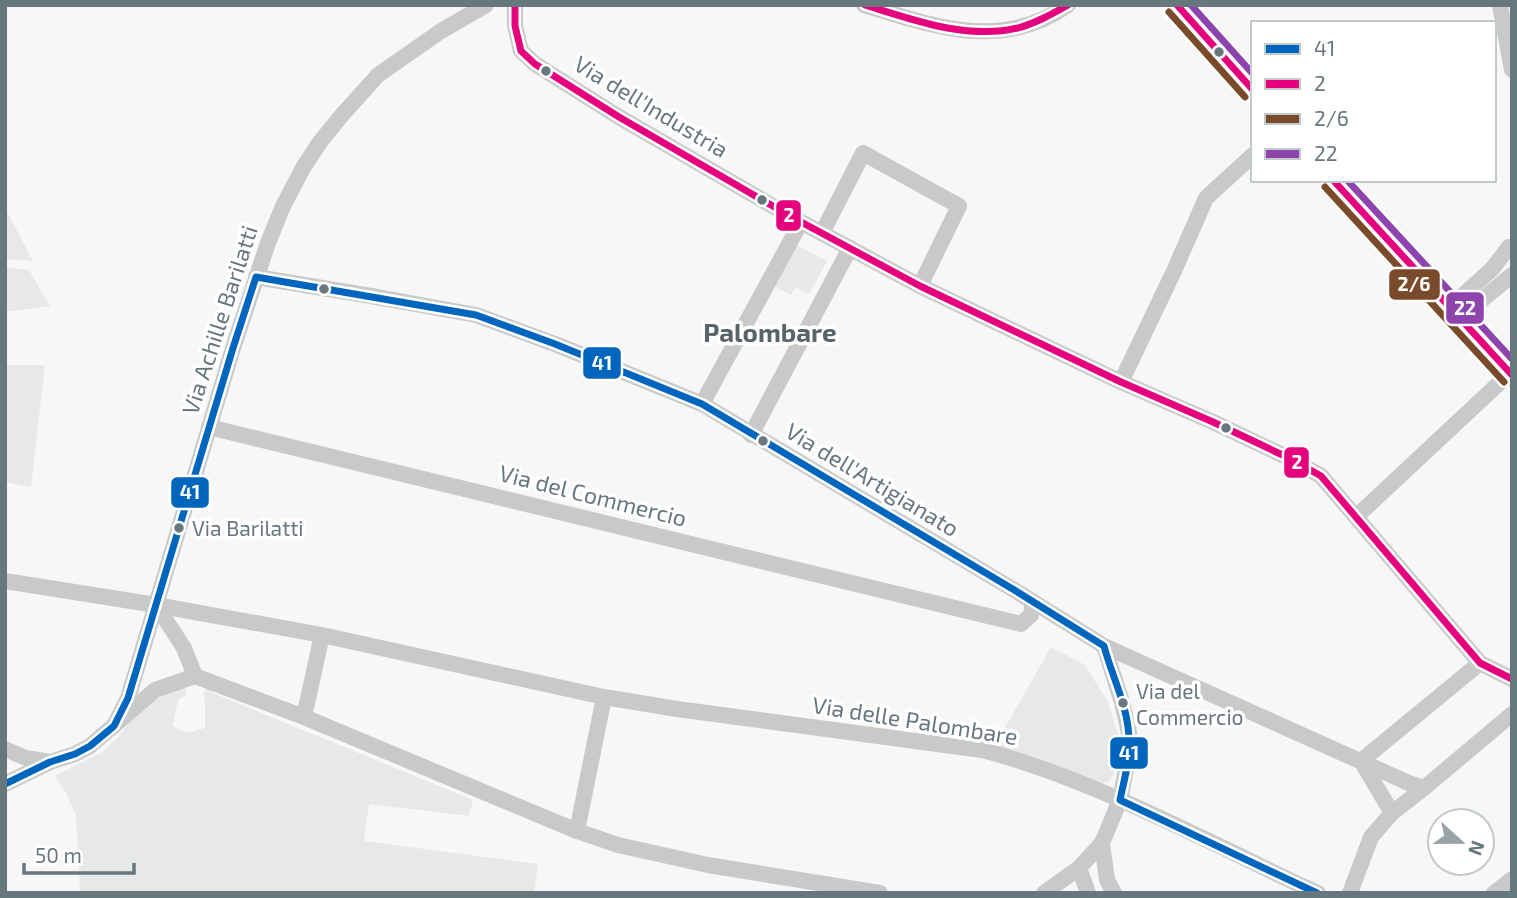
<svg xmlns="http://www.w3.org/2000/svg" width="1517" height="898" viewBox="0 0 1517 898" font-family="'Exo 2',sans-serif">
<rect width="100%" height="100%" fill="#f7f7f7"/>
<g fill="#e6e9e5">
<path d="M5 208 33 261 5 259Z"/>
<path d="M797 245 827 261 809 294 795 287 791 295 774 286Z"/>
<path d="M5 267 29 270 50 306 5 312Z"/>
<path d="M5 365H45L31 487 5 482Z"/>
<path d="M1051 647 1085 665 1108 702 1118 734 1116 759 1114 774 1109 781 1100 784 995 745Z"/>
<path d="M186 687V695L178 700 173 726 187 733 205 728V701L203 693 207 688 215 694 473 800 469 816 369 804 364 841 538 864 534 893H80L76 815 67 795 55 776 102 752 120 735 138 710 173 690Z"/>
</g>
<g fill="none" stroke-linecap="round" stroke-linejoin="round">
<g stroke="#d2d3d4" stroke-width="23">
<g id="major">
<path d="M1177 5 1253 90"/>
<path d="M1333 180 1512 375"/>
</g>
</g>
<g stroke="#c8caca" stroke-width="16">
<path d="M515 5V26L521 51 535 64 619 117 790 216 920 286 1121 382 1213 422 1291 459 1321 476 1480 663 1512 679"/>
<path d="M864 5C934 26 1001 52 1068 5"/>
<path d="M1500 5 1512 70"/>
<path d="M822 233 863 153 959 206 920 286"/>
<path d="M256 277 371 296 476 315 555 344 702 404 1016 591 1104 646 1411 784 1424 788 1512 714"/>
<path d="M1450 307 1492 269 1509 247 1512 250"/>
<path d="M1460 318 1512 275"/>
<path d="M1121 382 1174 271 1206 198 1253 155"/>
<path d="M702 404 801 222"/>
<path d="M209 427 1021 624 1031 615 1033 602"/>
<path d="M751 435 850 248"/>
<path d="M1357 516 1510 373"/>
<path d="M5 581 156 605 322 635 604 697 677 709 982 750C1071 773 1154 815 1236 854 1263 867 1290 881 1318 893"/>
<path d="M156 605 184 648 195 676 304 717 577 831 618 845 708 865 880 893"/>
<path d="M304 717 322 635"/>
<path d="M114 726 128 698 233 348 268 243 283 206 303 168 320 142 342 115 378 75 441 31 486 5"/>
<path d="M5 749 26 758 50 762"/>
<path d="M5 784 50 762 75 754 90 746 155 690 195 676"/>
<path d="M1392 813 1424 788"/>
<path d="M577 831 604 697"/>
<path d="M1102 843 1107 880 1114 893"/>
<path d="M1079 868 1088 893"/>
<path d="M1044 893 1079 868 1102 843 1120 800 1130 749 1129 733 1122 702 1104 646"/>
<path d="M1350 893 1371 837 1392 813 1361 761 1480 663"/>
<path d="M1494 893 1512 879"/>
</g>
<use href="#major" stroke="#dedede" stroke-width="19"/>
<g stroke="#fff" stroke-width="12">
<path id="bus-1" d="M5 784 50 762 75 754 90 746 114 726 128 698 233 348 256 277 476 315 555 344 702 404 1016 591 1104 646C1112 677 1129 708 1129 741 1130 761 1124 780 1120 800L1317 893"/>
</g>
<g stroke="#fff" stroke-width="12">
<g id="bus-2">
<path d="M515 5V26L521 51 535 64 619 117 790 216 920 286 1121 382 1213 422 1291 459 1321 476 1480 663 1512 679"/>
<path d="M865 5C913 20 967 40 1018 28 1036 23 1052 14 1068 5"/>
<path d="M1177 5 1253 90"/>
<path d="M1333 180 1512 375"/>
</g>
</g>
<g stroke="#fff" stroke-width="12">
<g id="bus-3">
<path d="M1169 12 1245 97"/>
<path d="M1325 187 1504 382"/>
</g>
</g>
<g stroke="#fff" stroke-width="12">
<g id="bus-4">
<path d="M1191 5 1253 74"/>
<path d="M1347 180 1512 359"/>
</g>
</g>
<use href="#bus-1" stroke="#0065bd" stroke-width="7"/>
<use href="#bus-2" stroke="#e5007d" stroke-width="7"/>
<use href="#bus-3" stroke="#7a4b2a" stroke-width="7"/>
<use href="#bus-4" stroke="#8e44ad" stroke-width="7"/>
</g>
<g fill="#66777e" stroke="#fff" stroke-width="2.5">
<circle cx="1219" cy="52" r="6"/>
<circle cx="546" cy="71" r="6"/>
<circle cx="762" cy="200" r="6"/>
<circle cx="324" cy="289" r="6"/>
<circle cx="1226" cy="428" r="6"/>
<circle cx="763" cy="441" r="6"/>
<circle cx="179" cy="528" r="6"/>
<circle cx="1123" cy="703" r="6"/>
</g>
<g text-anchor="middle" stroke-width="7" stroke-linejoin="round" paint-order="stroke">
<g font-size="21" fill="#66777e" stroke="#fff" text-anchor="start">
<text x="192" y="536">Via Barilatti</text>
<text x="1136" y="699">Via del<tspan x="1136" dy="26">Commercio</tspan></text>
</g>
<g font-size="23" fill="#66777e" stroke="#fff">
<text transform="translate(651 107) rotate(31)" y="8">Via dell'Industria</text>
<text transform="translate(220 320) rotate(-72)" y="8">Via Achille Barilatti</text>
<text transform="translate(872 480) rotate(31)" y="8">Via dell'Artigianato</text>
<text transform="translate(593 496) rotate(14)" y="8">Via del Commercio</text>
<text transform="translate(915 721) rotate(9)" y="8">Via delle Palombare</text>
</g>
<g font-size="26" font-weight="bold" fill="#57646a" stroke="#fff">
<text x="770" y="342">Palombare</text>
</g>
</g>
<g stroke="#fff" stroke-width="2.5">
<rect x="775" y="199" width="27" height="33" rx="7" fill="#e5007d"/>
<rect x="1388" y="268" width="53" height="33" rx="7" fill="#7a4b2a"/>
<rect x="1445" y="291" width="40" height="34" rx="7" fill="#8e44ad"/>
<rect x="582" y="346" width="40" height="34" rx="7" fill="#0065bd"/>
<rect x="1283" y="446" width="27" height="33" rx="7" fill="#e5007d"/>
<rect x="170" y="476" width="40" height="33" rx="7" fill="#0065bd"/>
<rect x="1109" y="736" width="40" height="34" rx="7" fill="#0065bd"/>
</g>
<g font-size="19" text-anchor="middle" font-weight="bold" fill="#fff">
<text x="789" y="222">2</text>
<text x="1414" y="291">2/6</text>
<text x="1465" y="315">22</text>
<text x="602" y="370">41</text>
<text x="1297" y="469">2</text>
<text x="190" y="499">41</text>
<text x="1129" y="760">41</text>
</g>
<rect width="1517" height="898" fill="none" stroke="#66777e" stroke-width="14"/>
<rect x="1251" y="21" width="245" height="161" fill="#ffffff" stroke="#c2c9cb" stroke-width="2"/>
<rect x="1265" y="44" width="35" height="10" fill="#0065bd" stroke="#c2c9cb" stroke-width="2"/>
<text x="1314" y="56" font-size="21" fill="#66777e">41</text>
<rect x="1265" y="79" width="35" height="10" fill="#e5007d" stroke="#c2c9cb" stroke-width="2"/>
<text x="1314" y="91" font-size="21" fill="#66777e">2</text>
<rect x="1265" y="114" width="35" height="10" fill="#7a4b2a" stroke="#c2c9cb" stroke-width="2"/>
<text x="1314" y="126" font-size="21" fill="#66777e">2/6</text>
<rect x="1265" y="149" width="35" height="10" fill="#8e44ad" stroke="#c2c9cb" stroke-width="2"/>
<text x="1314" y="161" font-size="21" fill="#66777e">22</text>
<g transform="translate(1461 842) rotate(111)"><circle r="33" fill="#ffffff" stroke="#c2c9cb" stroke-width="2"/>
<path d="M0-5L12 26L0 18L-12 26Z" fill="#99a4a8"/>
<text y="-10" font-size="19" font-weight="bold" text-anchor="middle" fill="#66777e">N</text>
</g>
<path d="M24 863v10h110v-10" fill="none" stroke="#66777e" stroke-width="3.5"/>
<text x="35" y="863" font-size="21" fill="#66777e" stroke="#ffffff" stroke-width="5" paint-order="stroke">50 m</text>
</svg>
